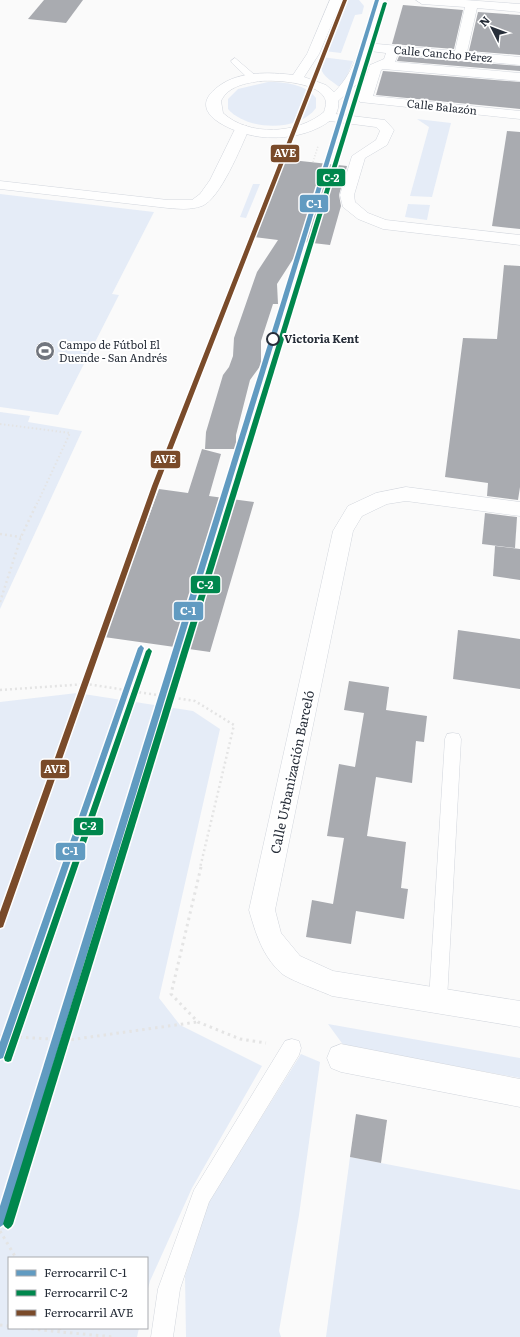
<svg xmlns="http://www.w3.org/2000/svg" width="520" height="1337" viewBox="0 0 520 1337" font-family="Literata,serif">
<rect width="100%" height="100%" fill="#fafafa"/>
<g fill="#e5ecf7">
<path d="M345 0H359L364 6 362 14 355 15 341 53 324 51Z"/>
<path d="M321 57 353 61 343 86H338C326 77 318 73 321 57Z"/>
<path d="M268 82C285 82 305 84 316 98V108C299 132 247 131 228 109V99L238 89Z"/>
<path d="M417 119 451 123 432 197 410 196 429 127Z"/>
<path d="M253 184H260L246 218 240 217Z"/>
<path d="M0 194 154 212 112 294 119 295 58 415 0 407Z"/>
<path d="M408 204 430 205 427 220 405 217Z"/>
<path d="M0 412 30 416 28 422 82 431 0 609Z"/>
<path d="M77 693 193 711 220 729 159 998 180 1025 262 1066 192 1188 150 1281 147 1292V1258H9V1328H139L137 1337H0V702Z"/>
<path d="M328 1024 520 1058V1078L344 1046Z"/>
<path d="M301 1054 320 1062 299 1215 279 1331 281 1337H186L185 1276 209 1201Z"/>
<path d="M350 1157 520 1190V1337H326Z"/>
</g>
<g fill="#a9abb0">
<path d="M44 0H83L66 23 28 19Z"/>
<path d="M403 5 463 10 454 49 392 44Z"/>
<path d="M478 12 520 15V55L469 51Z"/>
<path d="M399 56 520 66V71L397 61Z"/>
<path d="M383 71 520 82V109L376 95Z"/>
<path d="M507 131 520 132V229L492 226Z"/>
<path d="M282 159 347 166 339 195 341 206 330 245 304 242 277 284 278 304H273L261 341V365L250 380 236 435V449H205L206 432 223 375 229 367 233 356 234 338 257 272 278 240 253 237Z"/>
<path d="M504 265 520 266V487L518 500 487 496 488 483 445 477 463 338 497 339Z"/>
<path d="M202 449 221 454 209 496 254 502 210 652 104 637 159 489 188 493Z"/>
<path d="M485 513 517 517 515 548 482 544Z"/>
<path d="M495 546 520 549V580L493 576Z"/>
<path d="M458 630 520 639V689L453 679Z"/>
<path d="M349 681 389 687 386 710 427 716 424 742 416 741 412 783 376 777 367 836 406 842 401 888 408 889 404 919 356 911 351 944 306 937 312 900 333 904 344 838 327 836 339 764 355 767 364 713 344 710Z"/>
<path d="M356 1114 387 1120 381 1163 350 1157Z"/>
</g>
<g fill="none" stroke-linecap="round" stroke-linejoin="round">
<g stroke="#d2d6dd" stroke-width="1">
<g id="service">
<path d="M235 58 256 76V80H250L232 63 231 61Z"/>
<path d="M453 733 459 734 461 739 447 1000 445 1006 438 1009 431 1006 429 1000 445 739 447 734Z"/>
<path d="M292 1039 299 1041 301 1048 299 1055 209 1202 180 1289 173 1337H151L158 1289 194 1190 285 1041Z"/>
</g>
</g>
<g stroke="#d2d6dd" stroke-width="1">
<g id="minor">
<path d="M416 0H465L520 4V12L477 8 467 52 520 57V65L398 54 395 62 520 73V81L383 69 381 70 373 96 520 111V119L360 102 358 99 369 68 370 65 384 59 386 53 362 50 360 47 362 44 366 43 455 51 465 7 422 4Z"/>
<path d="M327 113 385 120 394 130 387 145 365 158 354 195 355 202 368 213 386 220 520 235V245L383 229 358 219 343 207 340 195 352 156 376 140 380 131 376 127 322 120 320 117 322 114Z"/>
<path d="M242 125 247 126 249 129C241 147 220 199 202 206 191 210 179 209 168 208L0 189V181L168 200H192L200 194 210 180 235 129 237 126Z"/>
<path d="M406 487 520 502V516L406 501 387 504 362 516 353 531 275 910 281 933 300 956 333 971 520 1001V1027L332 996C321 991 289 980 281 973 262 955 256 934 249 910L333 531 348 506 376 493Z"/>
<path d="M341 1044 520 1079V1107L341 1072 331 1068 327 1058 331 1048Z"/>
</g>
</g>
<g stroke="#d2d6dd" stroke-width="1">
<path id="tertiary" d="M330 0H342L319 54 304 77 326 85 334 92C358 70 365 30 375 0H387L372 47 357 84 338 101C340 115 330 122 318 128 302 136 280 139 262 137 239 135 180 114 219 86 239 71 270 72 293 75L307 54ZM261 81C276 80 323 82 326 102 326 105 325 109 324 112 298 134 249 137 223 113L221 101C228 86 246 83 261 81Z"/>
</g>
<path stroke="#e4e4e4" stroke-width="1.5" stroke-dasharray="1 2" stroke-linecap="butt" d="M313 162 318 146"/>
<path stroke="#e4e4e4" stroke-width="2" stroke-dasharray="1.5 2.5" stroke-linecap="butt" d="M0 424 70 433 37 504"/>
<g stroke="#e4e4e4" stroke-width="2.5" stroke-dasharray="2 3" stroke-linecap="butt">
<path d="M0 534 21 537"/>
<path d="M0 602 21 537 37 503"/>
<path d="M0 690 87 684 195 701 234 725 200 868"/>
</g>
<g stroke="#e4e4e4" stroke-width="3" stroke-dasharray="2.5 4" stroke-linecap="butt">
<path d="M201 867 171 994 198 1022 240 1039 266 1043"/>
<path d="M0 1036 69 1040 197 1022"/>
<path d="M0 1231 16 1258"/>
<path d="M0 1325 9 1326"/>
<path d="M25 1328 61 1332"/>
<path d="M59 1328 62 1332 114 1337"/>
</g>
<use href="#service" fill="#fefefe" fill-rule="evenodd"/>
<use href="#minor" fill="#fefefe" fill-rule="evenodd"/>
<use href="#tertiary" fill="#fefefe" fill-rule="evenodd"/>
<g stroke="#fff" stroke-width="3">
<g id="rail-1">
<path d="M375 0H379L5 1222 3 1225 0 1227V1206Z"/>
<path d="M141 645 144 648 4 1055 3 1058 0 1059V1042L138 648Z"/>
</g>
</g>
<g stroke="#fff" stroke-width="3">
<g id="rail-2">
<path d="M385 2 387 3 13 1224 11 1227 8 1229 5 1227 3 1224 383 3Z"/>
<path d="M149 648 152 651 12 1058 11 1061 8 1062 5 1061 4 1058 146 651Z"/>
</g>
</g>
<g stroke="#fff" stroke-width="3">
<path id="rail-3" d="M343 0H347L158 486 4 924 3 927 0 928V912L152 486Z"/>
</g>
<use href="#rail-1" fill="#619bc1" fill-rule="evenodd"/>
<use href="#rail-2" fill="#00874d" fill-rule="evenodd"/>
<use href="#rail-3" fill="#7a4b2a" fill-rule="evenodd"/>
</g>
<defs>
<g id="stadium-disc" transform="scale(1)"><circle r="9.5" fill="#71757d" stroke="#fff"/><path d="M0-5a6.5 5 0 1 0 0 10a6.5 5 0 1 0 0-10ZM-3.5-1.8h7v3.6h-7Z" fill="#fff"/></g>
</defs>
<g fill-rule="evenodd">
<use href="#stadium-disc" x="45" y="351"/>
</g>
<circle fill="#fff" stroke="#272e39" stroke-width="2" cx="273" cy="339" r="6"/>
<g text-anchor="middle" stroke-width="4" stroke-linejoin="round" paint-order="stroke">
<g font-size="11" fill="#272e39" stroke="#fff">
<text transform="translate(443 54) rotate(5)" y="4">Calle Cancho Pérez</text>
<text transform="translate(442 107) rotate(6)" y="4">Calle Balazón</text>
</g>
<g font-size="11" font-weight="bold" fill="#272e39" stroke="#fff" text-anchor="start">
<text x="284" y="343">Victoria Kent</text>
</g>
<g font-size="11" fill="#272e39" stroke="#fff" text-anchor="start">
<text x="59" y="349">Campo de Fútbol El<tspan x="59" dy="13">Duende - San Andrés</tspan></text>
</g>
<g font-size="13" fill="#272e39" stroke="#fff">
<text transform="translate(292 772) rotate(-78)" y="5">Calle Urbanización Barceló</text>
</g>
</g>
<g stroke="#fff" stroke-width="1.5">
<rect x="270" y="144" width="30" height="19" rx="4" fill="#7a4b2a"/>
<rect x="316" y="168" width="30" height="19" rx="4" fill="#00874d"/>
<rect x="299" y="194" width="30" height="19" rx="4" fill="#619bc1"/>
<rect x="150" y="450" width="31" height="19" rx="4" fill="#7a4b2a"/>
<rect x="190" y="575" width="31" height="19" rx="4" fill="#00874d"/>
<rect x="173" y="601" width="31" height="20" rx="4" fill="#619bc1"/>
<rect x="40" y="759" width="30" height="20" rx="4" fill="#7a4b2a"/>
<rect x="73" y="817" width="31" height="19" rx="4" fill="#00874d"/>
<rect x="55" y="842" width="31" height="19" rx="4" fill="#619bc1"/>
</g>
<g font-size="11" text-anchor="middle" font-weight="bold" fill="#fff">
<text x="285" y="157">AVE</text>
<text x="331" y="182">C-2</text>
<text x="314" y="208">C-1</text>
<text x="165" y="463">AVE</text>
<text x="205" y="589">C-2</text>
<text x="188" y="615">C-1</text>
<text x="55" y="773">AVE</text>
<text x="88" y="830">C-2</text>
<text x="70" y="855">C-1</text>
</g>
<rect x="8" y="1257" width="140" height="72" fill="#ffffff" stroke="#a9abb0"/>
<rect x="16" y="1270" width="20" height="6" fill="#619bc1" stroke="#a9abb0"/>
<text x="44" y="1277" font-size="12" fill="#272e39">Ferrocarril C-1</text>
<rect x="16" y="1290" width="20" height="6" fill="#00874d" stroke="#a9abb0"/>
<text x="44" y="1297" font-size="12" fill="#272e39">Ferrocarril C-2</text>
<rect x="16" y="1310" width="20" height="6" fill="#7a4b2a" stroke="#a9abb0"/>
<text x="44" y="1317" font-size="12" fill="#272e39">Ferrocarril AVE</text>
<g transform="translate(492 28) rotate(312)" stroke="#ffffff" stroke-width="3" paint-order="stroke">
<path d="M0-3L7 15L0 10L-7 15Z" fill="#272e39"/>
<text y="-6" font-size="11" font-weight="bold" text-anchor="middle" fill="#272e39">N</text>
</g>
</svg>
